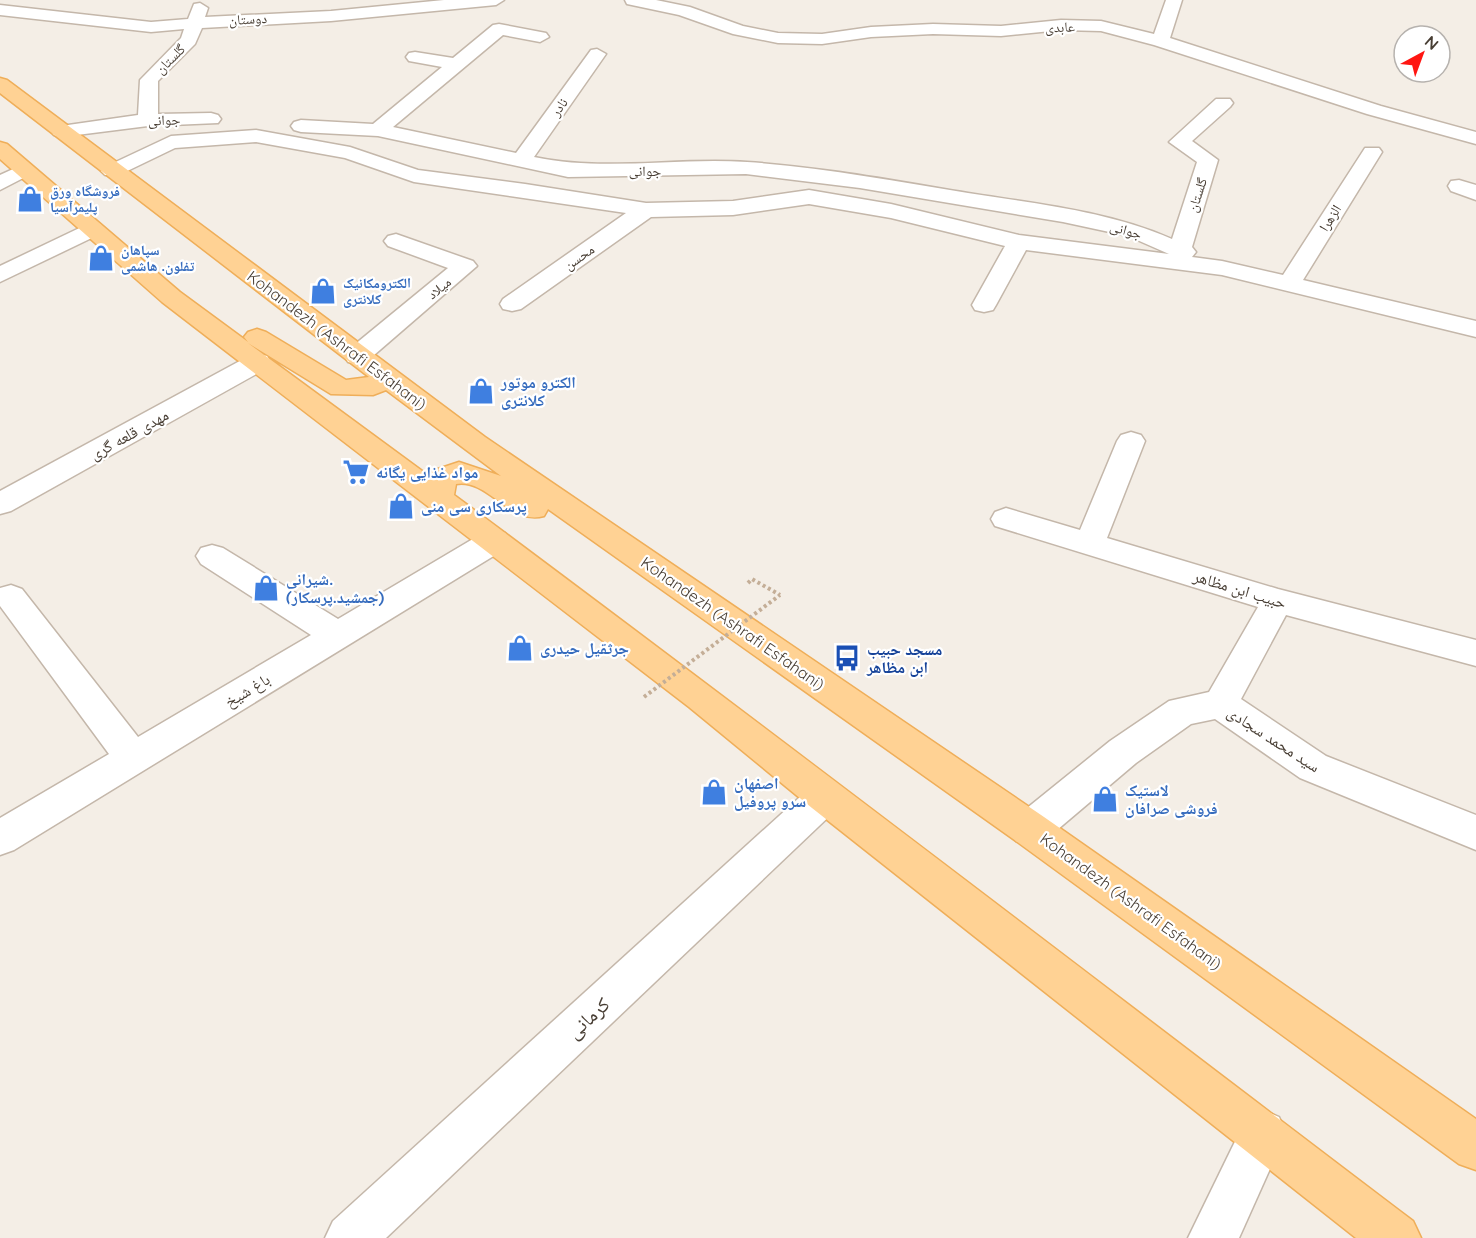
<svg xmlns="http://www.w3.org/2000/svg" width="1476" height="1238" viewBox="0 0 1476 1238" font-family="Quicksand,'Noto Naskh Arabic',sans-serif">
<rect width="100%" height="100%" fill="#f4eee6"/>
<g fill="none" stroke-linecap="round" stroke-linejoin="round">
<g stroke="#c4b7aa" stroke-width="3">
<g id="minor">
<path d="M444 0H504L496 5 331 21 202 28 195 44 158 81V114L211 113 218 115 221 119 218 123 148 126 61 137 54 135 51 131 54 127 138 115 140 80 181 38 184 29 151 32 0 15V5L151 22 188 19 194 4 200 3 208 8 205 17 331 11Z"/>
<path d="M625 0H656L690 7 743 26 778 33 822 34 871 27 933 24 1001 26 1061 20 1101 21 1154 34 1166 0H1182L1170 38 1381 106 1476 132V144L1367 114 1154 45 1101 31 1061 30 1001 36 933 34 871 37 822 44 778 43 733 34 679 15 627 4Z"/>
<path d="M499 24 546 33 549 37 540 42 503 35 393 127 516 153 591 50 597 49 606 54 534 157C604 172 676 157 747 162 821 167 895 181 968 193 1037 204 1108 211 1172 239L1197 162 1169 142 1216 99H1230L1233 103 1230 107 1192 141 1218 160 1192 247 1196 252 1192 257 1222 261 1283 275 1365 148H1379L1382 152 1303 280 1476 321V337L1222 275 1026 250 996 305 993 310 984 312 975 310 972 305 1005 246 891 218 809 204 733 215 651 217 521 309 512 311 503 309 500 304 503 299 626 213 414 182 345 158 256 142 175 148 119 175H105L101 171 105 167 171 136 256 130 350 147 418 170 525 184 646 203 733 201 809 190 891 204 1019 235 1169 254 1128 236 1063 222 860 188 746 174 568 177 378 136 301 132 294 130 291 126 294 122 301 120 373 124 442 67 409 61 406 57 409 53 415 52 453 58 493 25Z"/>
<path d="M24 164 31 166 35 170 31 174 0 190V175Z"/>
<path d="M1459 180 1476 185V200L1451 191 1448 186 1451 181Z"/>
<path d="M92 222 100 224 103 229 100 234 0 282V266Z"/>
<path d="M396 234 473 261 477 266 366 362 357 364 348 362 344 356 348 350 448 268 388 246 384 241 388 236Z"/>
<path d="M258 354 267 356 271 362 267 368 11 511 0 514V491L249 356Z"/>
<path d="M1131 432 1141 435 1145 441 1107 538 1278 589 1476 640V666L1286 615 1241 699 1326 756 1476 815V850L1300 778 1215 719 1191 724 1136 763 1044 841 1030 846 1016 841 1011 829 1016 817 1110 741 1169 701 1209 692 1258 607 995 526 991 519 995 512 1006 508 1080 530 1117 441 1121 435Z"/>
<path d="M494 530 505 533 509 541 505 549 14 850 0 855V818L109 754 0 606V588L11 585 22 589 138 737 311 635 201 564 196 556 201 548 212 545 223 548 338 619 483 533Z"/>
<path d="M825 781 838 786 844 797 838 808 386 1238H325L333 1221 812 786Z"/>
<path d="M1263 1110 1279 1117 1286 1133 1239 1238H1188L1247 1117Z"/>
</g>
</g>
<g stroke="#efae59" stroke-width="3">
<path id="major" d="M0 78 7 80 485 437 1044 817 1476 1119V1170L1459 1164 1016 841 548 509 544 516C510 526 488 478 456 484L454 495C776 734 1094 979 1413 1221L1421 1238H1356L812 808 689 707 162 302 0 159V142L7 144 180 292 248 342 244 337 248 332 257 329 266 332 346 380 369 377 0 93ZM248 343 331 394 373 395 386 390 501 476 459 462 432 471 429 476Z"/>
</g>
<path stroke="#c4ae97" stroke-width="4" stroke-dasharray="3 3" stroke-linecap="butt" d="M748 583 752 579 780 595"/>
<use href="#minor" fill="#fff" fill-rule="evenodd"/>
<use href="#major" fill="#ffd294" fill-rule="evenodd"/>
<path stroke="#c4ae97" stroke-width="4" stroke-dasharray="3 3" stroke-linecap="butt" d="M644 697 780 595"/>
</g>
<defs>
<g id="shop-bare" transform="scale(2.07)"><path d="M-5-2.5h2.3a2.7 3.5 0 0 1 5.4 0H5L5.5 6h-11ZM-1.5-2.5h3a1.5 2.3 0 0 0-3 0Z" fill="#3f7fe0" stroke="#fff" stroke-width="2.5" paint-order="stroke"/></g>
<g id="supermarket-bare" transform="scale(2.07)"><path d="M-6-5.5h2.5l.6 2H6L4.5 2H-2.5L-4.4-4H-6ZM-1.5 3.2a1.3 1.3 0 1 0 .1 0ZM3 3.2a1.3 1.3 0 1 0 .1 0Z" fill="#3f7fe0" stroke="#fff" stroke-width="2.5" paint-order="stroke"/></g>
<g id="bus-bare" transform="scale(2.07)"><path d="M-5-6H5V4H4V6H2V4H-2V6H-4V4H-5ZM-3.5-4V0h7V-4ZM-3.5 1.2v1.5H-2V1.2ZM2 1.2v1.5H3.5V1.2Z" fill="#1a4fb4" stroke="#fff" stroke-width="2.5" paint-order="stroke"/></g>
</defs>
<g fill-rule="evenodd">
<use href="#shop-bare" x="30" y="199"/>
<use href="#shop-bare" x="101" y="258"/>
<use href="#shop-bare" x="323" y="291"/>
<use href="#shop-bare" x="481" y="391"/>
<use href="#supermarket-bare" x="356" y="472"/>
<use href="#shop-bare" x="401" y="506"/>
<use href="#shop-bare" x="266" y="588"/>
<use href="#shop-bare" x="520" y="648"/>
<use href="#bus-bare" x="847" y="658"/>
<use href="#shop-bare" x="714" y="792"/>
<use href="#shop-bare" x="1105" y="799"/>
</g>
<g text-anchor="middle" stroke-width="4.5" stroke-linejoin="round" paint-order="stroke">
<g font-size="14" fill="#483e34" stroke="#fff">
<text transform="translate(248 19) rotate(-3)" y="5">دوستان</text>
<text transform="translate(1060 27) rotate(-2)" y="5">عابدی</text>
<text transform="translate(170 59) rotate(-45)" y="5">گلستان</text>
<text transform="translate(559 107) rotate(-55)" y="5">نادر</text>
<text transform="translate(164 120) rotate(-2)" y="5">جوانی</text>
<text x="645" y="176">جوانی</text>
<text transform="translate(1197 195) rotate(-72)" y="5">گلستان</text>
<text transform="translate(1330 218) rotate(-58)" y="5">الزهرا</text>
<text transform="translate(1126 230) rotate(16)" y="5">جوانی</text>
<text transform="translate(579 257) rotate(-35)" y="5">محسن</text>
<text transform="translate(439 288) rotate(-40)" y="5">میلاد</text>
</g>
<g font-size="14" font-weight="bold" fill="#366cbe" stroke="#fff" text-anchor="start">
<text x="50" y="196">فروشگاه ورق<tspan x="50" dy="16">پلیمرآسیا</tspan></text>
<text x="121" y="255">سپاهان<tspan x="121" dy="16">تفلون. هاشمی</tspan></text>
<text x="343" y="288">الکترومکانیک<tspan x="343" dy="16">کلانتری</tspan></text>
</g>
<g font-size="16" fill="#483e34" stroke="#fff">
<text transform="translate(337 340) rotate(37)" y="6">Kohandezh (Ashrafi Esfahani)</text>
<text transform="translate(129 434) rotate(-29)" y="6">مهدی قلعه گری</text>
<text transform="translate(1240 589) rotate(17)" y="6">حبیب ابن مظاهر</text>
<text transform="translate(733 623) rotate(35)" y="6">Kohandezh (Ashrafi Esfahani)</text>
<text transform="translate(247 690) rotate(-31)" y="6">باغ شیخ</text>
<text transform="translate(1274 739) rotate(33)" y="6">سید محمد سجادی</text>
<text transform="translate(1131 901) rotate(36)" y="6">Kohandezh (Ashrafi Esfahani)</text>
</g>
<g font-size="16" font-weight="bold" fill="#366cbe" stroke="#fff" text-anchor="start">
<text x="501" y="388">الکترو موتور<tspan x="501" dy="18">کلانتری</tspan></text>
<text x="376" y="478">مواد غذایی یگانه</text>
<text x="421" y="512">پرسکاری سی منی</text>
<text x="286" y="585">شیرانی.<tspan x="286" dy="18">(جمشید.پرسکار)</tspan></text>
<text x="540" y="654">جرثقیل حیدری</text>
<text x="734" y="789">اصفهان<tspan x="734" dy="18">سرو پروفیل</tspan></text>
<text x="1125" y="796">لاستیک<tspan x="1125" dy="18">فروشی صرافان</tspan></text>
</g>
<g font-size="16" font-weight="bold" fill="#164399" stroke="#fff" text-anchor="start">
<text x="867" y="655">مسجد حبیب<tspan x="867" dy="18">ابن مظاهر</tspan></text>
</g>
<g font-size="20" fill="#483e34" stroke="#fff">
<text transform="translate(588 1018) rotate(-43)" y="7">کرمانی</text>
</g>
</g>
<g transform="translate(1422 54) rotate(41)"><circle r="28" fill="#ffffff" stroke="#b6b2ae" stroke-width="1.5"/>
<path d="M0-4.5L10 22L0 15L-10 22Z" fill="#ff1612"/>
<text y="-9" font-size="16" font-weight="bold" text-anchor="middle" fill="#483e34">N</text>
</g>
</svg>
